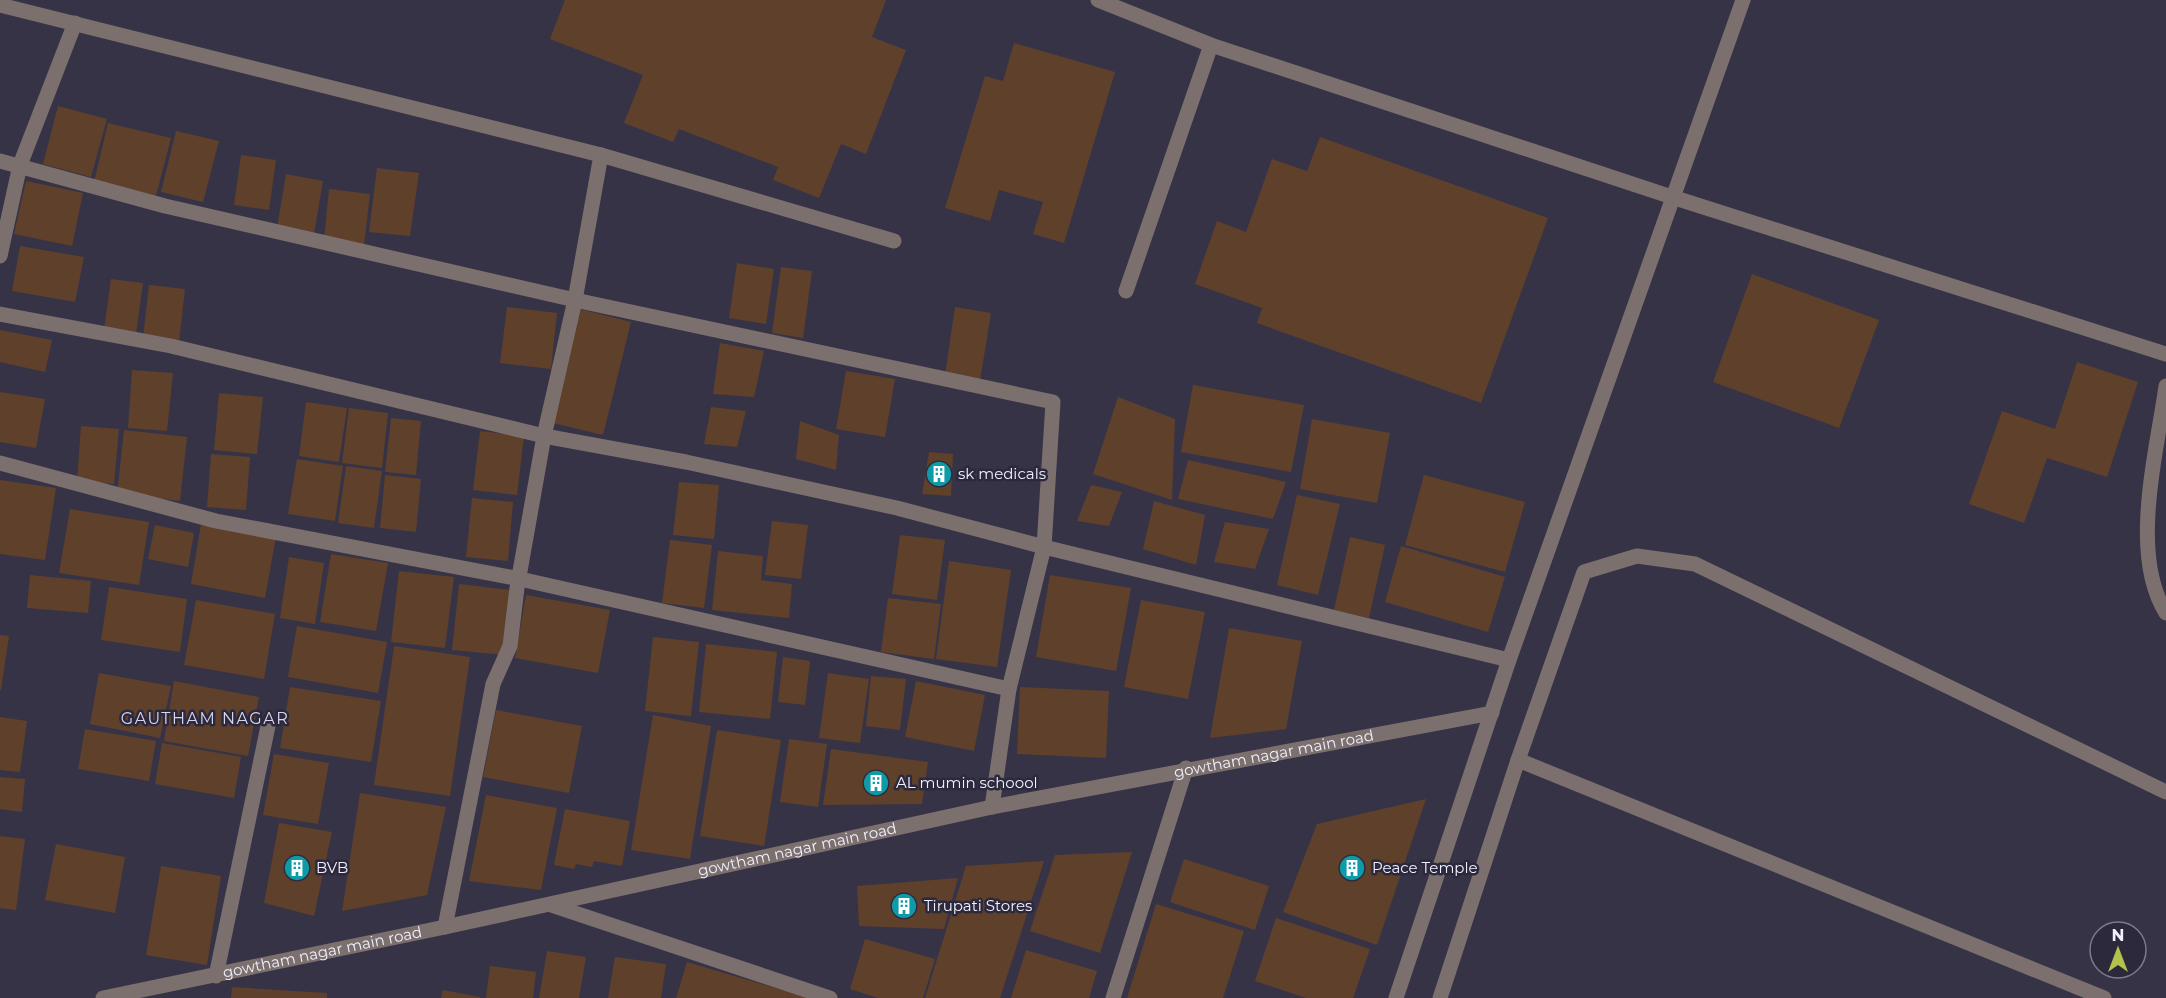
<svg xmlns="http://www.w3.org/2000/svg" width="2166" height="998" viewBox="0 0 2166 998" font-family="Montserrat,sans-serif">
<rect width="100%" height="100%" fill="#363347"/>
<g fill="#5f402b">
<path d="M565 0H886L872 37 906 50 866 154 841 144 819 198 773 180 778 167 679 129 673 142 624 123 643 75 550 39Z"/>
<path d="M1014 43 1115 72 1064 243 1033 234 1043 202 999 190 990 221 945 208 985 76 1003 81Z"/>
<path d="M58 106 107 119 91 177 43 164Z"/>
<path d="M108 123 171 138 156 196 94 182Z"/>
<path d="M176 131 219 141 203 202 161 192Z"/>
<path d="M1320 137 1548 218 1481 403 1257 323 1262 308 1195 284 1217 221 1246 232 1272 159 1307 171Z"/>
<path d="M241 155 276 160 269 210 234 205Z"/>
<path d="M377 168 419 173 410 236 369 232Z"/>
<path d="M286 174 323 181 314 234 277 228Z"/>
<path d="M26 181 83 193 72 246 14 234Z"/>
<path d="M329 189 370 194 364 245 324 240Z"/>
<path d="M20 246 84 257 75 302 12 291Z"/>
<path d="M737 263 774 269 766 324 729 318Z"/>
<path d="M781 267 812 271 803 338 772 333Z"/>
<path d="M1752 274 1879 320 1839 428 1713 382Z"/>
<path d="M111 279 143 283 136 334 104 330Z"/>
<path d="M149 285 185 289 179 342 143 338Z"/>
<path d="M507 307 557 313 551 369 500 363Z"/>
<path d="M955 307 991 313 980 381 945 375Z"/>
<path d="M580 309 631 322 603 435 553 423Z"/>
<path d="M0 330 52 340 45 372 0 362Z"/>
<path d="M720 343 764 351 754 397 713 394Z"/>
<path d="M2077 362 2138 382 2107 477 2047 458 2024 523 1969 504 2002 411 2055 429Z"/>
<path d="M132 370 173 373 167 431 128 428Z"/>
<path d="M846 371 895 379 885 437 836 429Z"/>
<path d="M1193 385 1304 405 1291 472 1181 452Z"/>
<path d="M0 392 45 399 36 448 0 442Z"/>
<path d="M219 393 263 397 257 454 214 450Z"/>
<path d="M1118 397 1175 419 1172 500 1093 474Z"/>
<path d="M306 402 347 408 339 462 299 456Z"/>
<path d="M711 407 746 411 737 447 704 444Z"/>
<path d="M349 408 388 413 382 468 342 463Z"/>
<path d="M391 418 421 421 416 475 385 472Z"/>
<path d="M1312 419 1390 433 1377 503 1300 489Z"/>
<path d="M800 421 839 435 836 470 796 459Z"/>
<path d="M81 426 119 429 114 484 77 481Z"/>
<path d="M124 430 187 437 180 501 117 494Z"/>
<path d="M480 431 524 436 517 495 473 490Z"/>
<path d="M929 452 953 454 951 496 922 494Z"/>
<path d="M211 454 250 457 246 510 207 507Z"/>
<path d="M297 459 343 466 335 521 288 514Z"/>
<path d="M1188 460 1286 482 1273 519 1178 499Z"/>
<path d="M346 466 382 471 374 528 338 523Z"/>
<path d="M385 475 421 479 416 532 380 528Z"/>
<path d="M1424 475 1525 502 1505 572 1405 545Z"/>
<path d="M0 480 56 488 45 560 0 554Z"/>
<path d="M679 482 719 485 714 539 673 535Z"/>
<path d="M1091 485 1122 492 1109 526 1077 521Z"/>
<path d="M1297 495 1340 504 1318 595 1277 585Z"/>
<path d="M472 498 513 502 508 561 466 557Z"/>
<path d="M1154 501 1205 515 1196 565 1143 549Z"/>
<path d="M70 509 149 522 139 585 59 573Z"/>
<path d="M772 521 808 525 801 579 765 575Z"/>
<path d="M1225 522 1269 529 1255 569 1214 562Z"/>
<path d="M201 524 276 537 265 598 191 584Z"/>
<path d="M155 525 194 533 188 567 148 559Z"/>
<path d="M900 535 945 540 937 600 892 594Z"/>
<path d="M1350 537 1385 545 1369 618 1334 610Z"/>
<path d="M670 540 712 545 704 608 662 603Z"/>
<path d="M1401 546 1505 577 1488 632 1385 602Z"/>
<path d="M718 551 763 556 761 580 792 584 789 618 712 610Z"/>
<path d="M331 554 388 563 376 631 320 622Z"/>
<path d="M289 557 324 563 315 624 280 618Z"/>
<path d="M949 561 1011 570 997 667 936 659Z"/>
<path d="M399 571 454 577 445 648 391 642Z"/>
<path d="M30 575 91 581 88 613 27 608Z"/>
<path d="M1050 575 1131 588 1116 671 1036 657Z"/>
<path d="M459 584 511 590 504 655 452 650Z"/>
<path d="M109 587 187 599 180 652 101 640Z"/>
<path d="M526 595 610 610 598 673 515 658Z"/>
<path d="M888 598 941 604 934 659 881 652Z"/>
<path d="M196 600 275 614 264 679 184 665Z"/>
<path d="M1141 600 1205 612 1188 699 1124 687Z"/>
<path d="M297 626 387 642 378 693 288 677Z"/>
<path d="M1229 628 1302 641 1286 729 1210 738Z"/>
<path d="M0 635 9 636 1 690H0Z"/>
<path d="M653 637 699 642 691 716 645 711Z"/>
<path d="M706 644 777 652 770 719 699 712Z"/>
<path d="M394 646 470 657 450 796 374 785Z"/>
<path d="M783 657 810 661 805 705 778 702Z"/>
<path d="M99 673 171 686 160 738 90 724Z"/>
<path d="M828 673 869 679 860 743 819 738Z"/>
<path d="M871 676 906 679 900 730 866 726Z"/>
<path d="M174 681 259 697 248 756 164 741Z"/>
<path d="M916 681 985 695 974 751 905 737Z"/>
<path d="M290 687 381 701 371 762 280 748Z"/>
<path d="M1020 687 1109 691 1106 758 1017 754Z"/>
<path d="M496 710 582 726 569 793 483 777Z"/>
<path d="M653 715 711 726 690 859 631 850Z"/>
<path d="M0 717 27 721 20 772 0 770Z"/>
<path d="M85 729 156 741 149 781 78 769Z"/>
<path d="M717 730 781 740 764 846 700 836Z"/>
<path d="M789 739 827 744 818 807 780 802Z"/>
<path d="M162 743 241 757 234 798 155 784Z"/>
<path d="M831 749 928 762 922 804 823 805Z"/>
<path d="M274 754 329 763 318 824 263 815Z"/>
<path d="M0 777 25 779 22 812 0 809Z"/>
<path d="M360 793 446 807 427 895 342 911Z"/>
<path d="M486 795 557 808 541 890 469 881Z"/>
<path d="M1426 799 1377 945 1283 912 1317 824Z"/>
<path d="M565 809 630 821 622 866 594 861 592 867 576 864 574 869 554 865Z"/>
<path d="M279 823 332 832 314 916 264 903Z"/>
<path d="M0 836 25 839 16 910 0 908Z"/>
<path d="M56 844 125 857 115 913 45 900Z"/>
<path d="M1132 852 1100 953 1030 931 1055 855Z"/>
<path d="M1184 859 1269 886 1255 930 1170 902Z"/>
<path d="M1044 861 1000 998H925L966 866Z"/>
<path d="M161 866 221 876 207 965 146 955Z"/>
<path d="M958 878 944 929 859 926 857 886Z"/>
<path d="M1156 904 1244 931 1223 998H1127Z"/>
<path d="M1276 918 1370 949 1353 998H1306L1255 981Z"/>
<path d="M865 939 935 959 923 998H878L850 989Z"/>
<path d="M1026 950 1097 971 1089 998H1011Z"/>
<path d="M547 951 586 957 579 998H539Z"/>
<path d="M615 957 666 964 661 998H608Z"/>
<path d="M687 962 806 997V998H676Z"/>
<path d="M490 966 536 972 533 998H486Z"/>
<path d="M232 987 327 993V998H231Z"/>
<path d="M443 990 480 997V998H441Z"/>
</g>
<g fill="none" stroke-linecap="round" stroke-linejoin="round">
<g stroke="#7c706e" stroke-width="15">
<path d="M1672 197 2166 354"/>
<path d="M2166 386C2157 452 2129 554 2166 613"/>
<path d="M1518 760 2104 998"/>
<path d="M1440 998 1518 760 1584 572 1637 556 1695 564 2166 792"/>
</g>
<g stroke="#7c706e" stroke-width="15">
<path d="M1098 0 1211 45 1672 197"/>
<path d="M0 5 601 155 894 241"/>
<path d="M0 161 165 206 575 300 1053 402 1044 547 897 508 686 462 544 436 171 346 0 314"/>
<path d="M0 256 20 165 75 23"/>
<path d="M1126 291 1211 45"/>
<path d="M0 463 216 521 520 579 1009 689"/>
<path d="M992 807 1009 689 1044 547 1509 660"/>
<path d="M551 905 830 998"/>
<path d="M445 927 493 684 510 646 517 588 544 436 575 300 601 155"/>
<path d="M216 976 268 726"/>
<path id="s1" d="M103 998 445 927 992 807 1492 713"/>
<path d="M1113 998 1186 768"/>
<path d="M1396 998 1509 660 1743 0"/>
</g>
</g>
<defs>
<g id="building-disc" transform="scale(1.35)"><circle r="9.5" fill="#0f9aa8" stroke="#2c293d"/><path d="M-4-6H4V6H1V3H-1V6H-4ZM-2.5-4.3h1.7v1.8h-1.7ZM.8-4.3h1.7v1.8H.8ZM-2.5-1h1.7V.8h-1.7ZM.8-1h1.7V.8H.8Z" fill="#fff"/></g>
</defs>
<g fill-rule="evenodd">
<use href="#building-disc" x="939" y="474"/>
<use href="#building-disc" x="876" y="783"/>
<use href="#building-disc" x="297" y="868"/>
<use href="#building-disc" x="1352" y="868"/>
<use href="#building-disc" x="904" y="906"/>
</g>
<g text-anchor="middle" stroke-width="5" stroke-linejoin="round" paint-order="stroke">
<g font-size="15" fill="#f1f0fd" stroke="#2c293d" text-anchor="start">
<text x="958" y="479">sk medicals</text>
<text x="896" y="788">AL mumin schoool</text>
<text x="316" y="873">BVB</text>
<text x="1372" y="873">Peace Temple</text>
<text x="924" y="911">Tirupati Stores</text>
</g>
<g font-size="15" fill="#f1f0fd" stroke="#2c293d">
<text dy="5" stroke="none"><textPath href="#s1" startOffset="1196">gowtham nagar main road</textPath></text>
<text dy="5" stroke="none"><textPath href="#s1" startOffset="710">gowtham nagar main road</textPath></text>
<text dy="5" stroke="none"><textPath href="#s1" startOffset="224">gowtham nagar main road</textPath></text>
</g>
<g font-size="16" letter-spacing="1.5" fill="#d8d5ef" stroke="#2c293d">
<text x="205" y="724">GAUTHAM NAGAR</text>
</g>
</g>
<g transform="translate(2118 950)"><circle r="28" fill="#2c293d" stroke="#7b798a" stroke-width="1.5"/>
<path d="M0-4.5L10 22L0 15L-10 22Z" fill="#b3c24b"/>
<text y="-9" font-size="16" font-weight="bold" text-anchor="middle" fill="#f1f0fd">N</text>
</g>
</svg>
